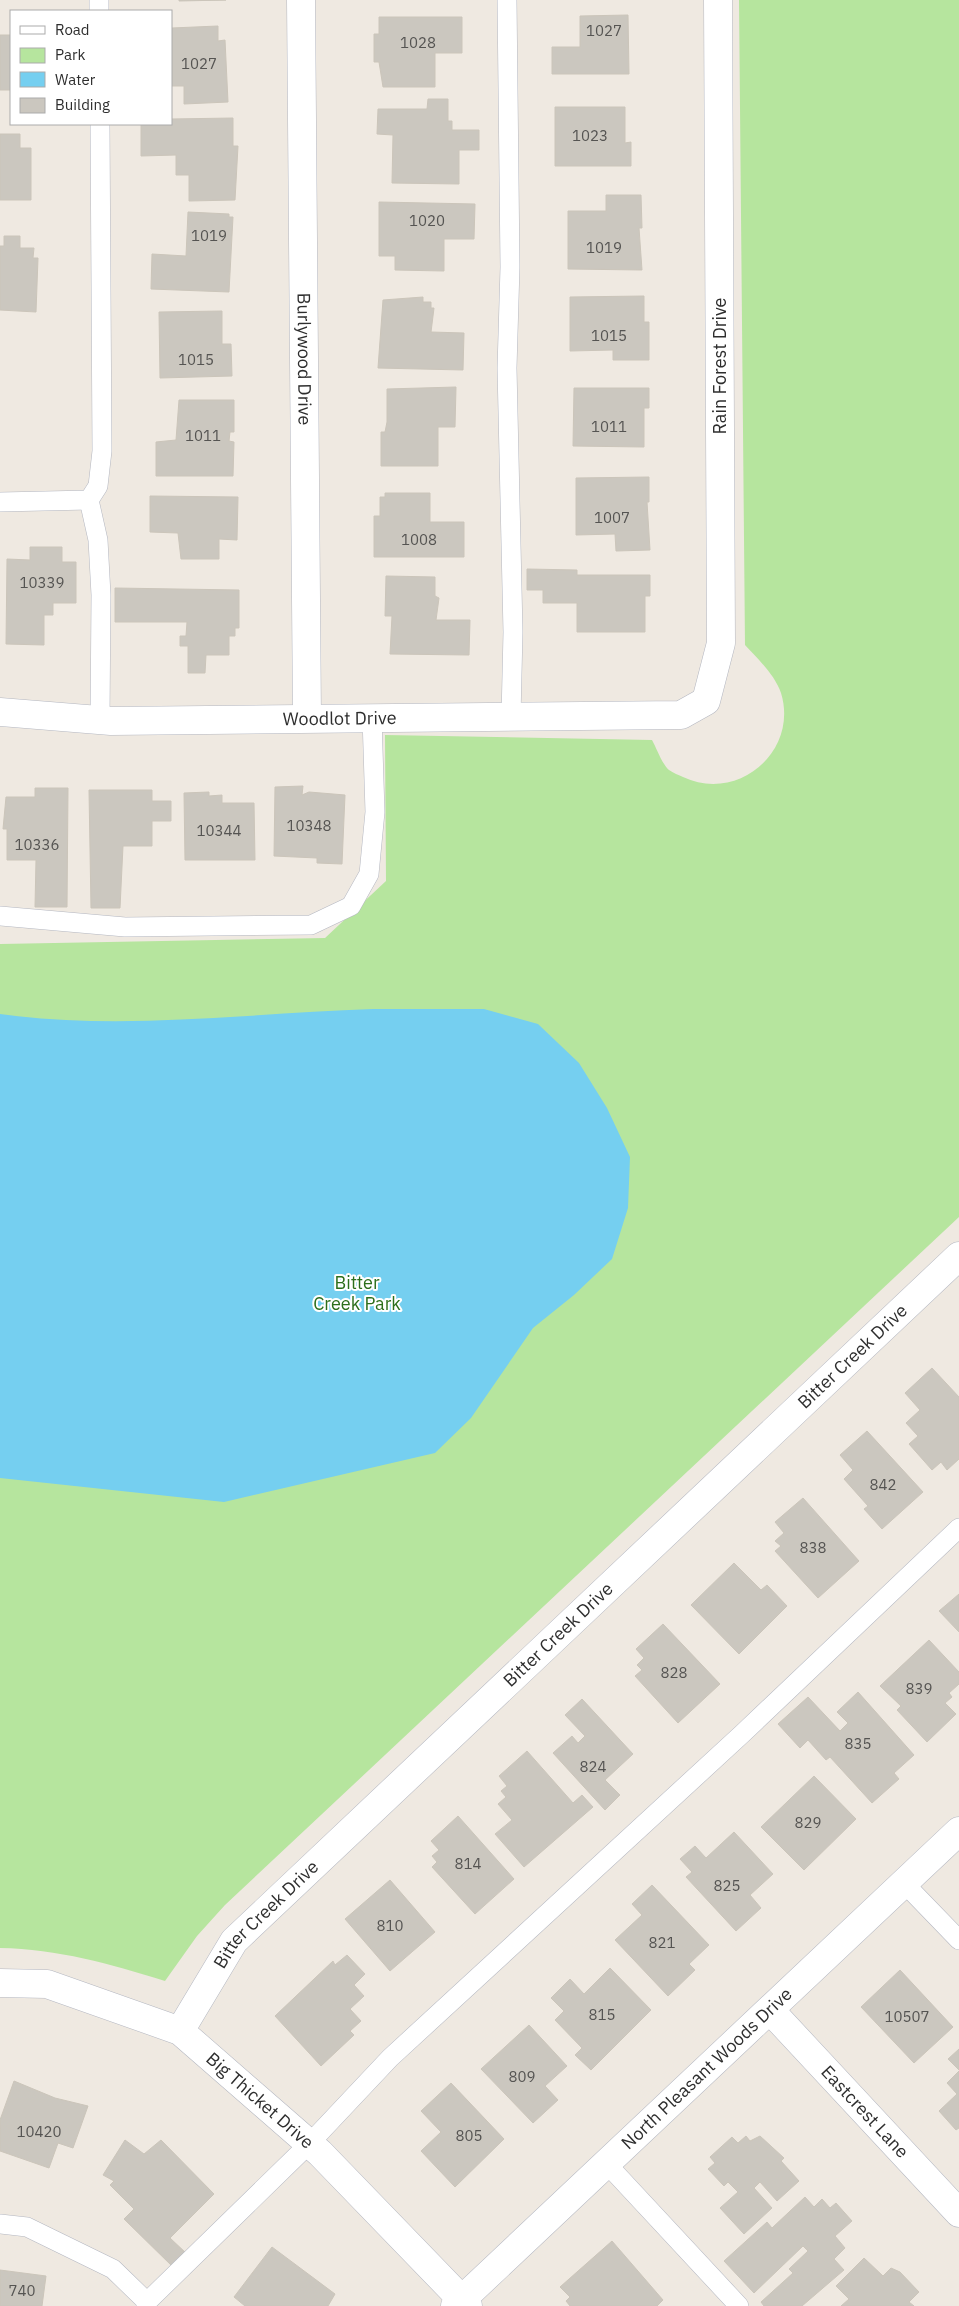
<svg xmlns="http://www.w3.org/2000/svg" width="959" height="2306" viewBox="0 0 959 2306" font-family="'IBM Plex Sans',sans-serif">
<rect width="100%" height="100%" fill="#efe9e1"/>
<path fill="#b6e59e" d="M739 0H959V1217L225 1905 197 1936 165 1981C110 1964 58 1949 0 1948V944L325 938 386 881 385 735 652 740C657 749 662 764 669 770 673 773 679 775 683 777 737 803 799 752 781 693 775 675 757 658 745 645Z"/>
<path fill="#75cff0" d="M373 1009H484L538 1024 579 1063 607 1108 630 1157 628 1208 612 1259 574 1295 533 1328 471 1418 435 1453 224 1502 0 1478V1014C124 1031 249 1013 373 1009Z"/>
<g fill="#cbc7bf" stroke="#cbc5ba">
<path d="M179 0H226L179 1Z"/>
<path d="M628 15 629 74H552V47H580V16Z"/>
<path d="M379 17H462V53H435V87H383L379 62H374V34H379Z"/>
<path d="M218 26V41L225 40 228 102 184 104V86H172V28Z"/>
<rect x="0" y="35" width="11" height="55"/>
<path d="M428 99H448V121H452V130H479V150H459V184L392 183 393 135 377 134 378 109H427Z"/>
<path d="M555 107H625V143L631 142V166H555Z"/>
<path d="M233 118V146H238L235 200 189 201V175H176V155L141 156V124H171V119Z"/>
<path d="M0 134H20V148H31V200H0Z"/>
<path d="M606 195H641L642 228H639L642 270 568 269V211H606Z"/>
<path d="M379 202 475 204 474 239H444V271L395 270V256H379Z"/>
<path d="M188 212 229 214V217H233L229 292 151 289 152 254 186 256Z"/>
<path d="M4 236H20V248H34L33 258H38L36 312 0 310V246H4Z"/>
<path d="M644 296V322H649V360H613V350L570 351V297Z"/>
<path d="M423 297V302H431V308H434L431 332 464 333 463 370 378 368 383 300Z"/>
<path d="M222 311V344H231L232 376 160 378 159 312Z"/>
<path d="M456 387 455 427H438V466H381V432H385L387 422V389Z"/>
<path d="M574 388H649V408H644V447L573 446Z"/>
<path d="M179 400H234V432H230L229 441 234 442 233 476H156V442L176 440Z"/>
<path d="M649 477V502H647L650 550 616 551 615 534 576 535V478Z"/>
<path d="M385 493H430V522H464V557H374V516H380V497H385Z"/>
<path d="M150 496 238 497 237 540 219 539V559H181L178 533 150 532Z"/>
<path d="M30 547H62V562H76V603H53V615H44V645L6 644 7 559 30 560Z"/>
<path d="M527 569 577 570V575H650V596H645V632H577V603H543V590H527Z"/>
<path d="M386 576 435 577V596L439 598 436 620H470L469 655 390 654 392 616H385Z"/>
<path d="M115 588 239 590V628H235V636H229V655H206L205 673H188V646H180V636H186L187 622H115Z"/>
<path d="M303 786 302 795 309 792 345 795 342 864 317 863V858L274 856 275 787Z"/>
<path d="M35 788H68L67 907H35L36 860H7V829H3L6 797H35Z"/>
<path d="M89 790H152V801H171V821H152V846H123L120 908H91Z"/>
<path d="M209 792V796L222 795V803H254L255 860H185L184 793Z"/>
<path d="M932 1368 959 1397V1459L947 1470 941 1462 932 1470 909 1444 918 1436 906 1423 920 1410 905 1393Z"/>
<path d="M867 1431 923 1492 882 1529 864 1509 868 1506 844 1479 853 1470 840 1455Z"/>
<path d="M803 1498 859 1561 818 1598 775 1551 781 1546 775 1541 784 1533 775 1522Z"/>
<path d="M734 1563 761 1590 767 1585 787 1606 739 1654 691 1605Z"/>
<path d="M959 1594V1632L939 1611Z"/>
<path d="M663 1624 720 1684 678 1723 635 1676 642 1670 637 1665 644 1658 636 1649Z"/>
<path d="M929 1640 959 1672V1684L949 1693 952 1697 945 1703 956 1714 927 1742 897 1710 901 1706 880 1686Z"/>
<path d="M858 1692 914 1755 894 1773 899 1779 872 1803 830 1757 826 1760 808 1740 800 1748 778 1724 808 1697 840 1731 848 1723 837 1712Z"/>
<path d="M582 1699 633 1754 605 1780 620 1795 605 1810 553 1753 572 1736 578 1743 585 1736 565 1715Z"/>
<path d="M527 1751 573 1803 582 1795 593 1807 524 1867 495 1834 512 1820 498 1804 506 1797 501 1791 507 1786 499 1776Z"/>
<path d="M814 1776 856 1819 804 1870 761 1827Z"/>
<path d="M458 1816 514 1879 475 1914 432 1867 437 1862 432 1856 439 1850 431 1841Z"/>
<path d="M734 1832 773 1874 750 1895 761 1908 736 1931 686 1877 692 1872 680 1859 695 1846 706 1858Z"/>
<path d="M390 1880 435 1932 390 1971 345 1919Z"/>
<path d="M652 1885 709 1945 689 1964 695 1970 668 1996 615 1940 642 1915 632 1904Z"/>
<path d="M347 1955 365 1974 354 1985 364 1996 350 2009 361 2021 350 2031 354 2035 321 2066 275 2016 333 1961 335 1965Z"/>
<path d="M610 1968 651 2010 591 2070 575 2055 582 2048 555 2020 564 2011 551 1998 570 1979 584 1994Z"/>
<path d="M900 1970 953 2027 914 2063 861 2007Z"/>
<path d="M529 2025 567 2066 545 2086 558 2100 533 2123 481 2069Z"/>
<path d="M959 2049V2070L948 2059Z"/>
<path d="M959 2071V2128L956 2130 939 2111 957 2094 947 2083Z"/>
<path d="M14 2081 55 2098 88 2106 73 2148 58 2143 49 2168 0 2151V2120Z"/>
<path d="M451 2083 504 2139 455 2187 421 2151 441 2132 421 2111Z"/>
<path d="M746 2136 750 2141 760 2136 784 2158 781 2161 799 2181 777 2201 760 2182 754 2188 772 2208 744 2234 720 2208 738 2192 728 2182 724 2186 708 2169 715 2163 710 2157 732 2137 738 2143Z"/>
<path d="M125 2140 144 2154 161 2140 214 2194 170 2238 187 2254 173 2267 124 2219 134 2209 110 2185 114 2181 103 2175Z"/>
<path d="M805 2197 814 2207 822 2199 830 2208 836 2203 852 2221 835 2236 845 2248 834 2259 844 2270 802 2306H764L761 2302 793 2273 789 2269 808 2251 803 2246 754 2293 724 2261 767 2222 772 2228Z"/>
<path d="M612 2241 663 2300 657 2306H570L566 2301 570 2297 560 2287Z"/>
<path d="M272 2247 335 2294 328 2306H245L234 2297Z"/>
<path d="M864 2258 883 2276 891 2268 900 2272 919 2292 909 2302 914 2306H841L849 2299 836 2286Z"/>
<path d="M0 2270 46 2276 42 2306H0Z"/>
</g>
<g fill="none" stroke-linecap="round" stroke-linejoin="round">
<g stroke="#b4b7c1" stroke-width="20">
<g id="lane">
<path d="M99 0V11"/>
<path d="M507 0 510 267 507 368 513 632 511 717"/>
<path d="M89 500 98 540 101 595 100 720"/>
<path d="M0 502 89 500 98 486 102 451 100 124"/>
<path d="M0 916 125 927 311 925 351 906 369 874 375 812 372 717"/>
<path d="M904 1883 959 1940"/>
<path d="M606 2163 739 2306"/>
<path d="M0 2224 27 2227 113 2269 147 2302 146 2306"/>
<path d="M147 2302 309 2144 390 2058 742 1734 959 1528"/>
</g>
</g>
<g stroke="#b4b7c1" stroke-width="29">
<g id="street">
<path id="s1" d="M301 0 307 718"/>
<path id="s2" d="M0 712 111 721 681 715 706 701 721 643 718 0"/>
<path id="s3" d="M0 1983 47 1984 180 2031 320 2153 468 2306"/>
<path id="s4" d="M770 2010 959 2213"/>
<path id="s5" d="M180 2031 234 1941 959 1256"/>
<path id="s6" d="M455 2306 959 1831"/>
</g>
</g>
<use href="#lane" stroke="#fff" stroke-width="19"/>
<use href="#street" stroke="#fff" stroke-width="28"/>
</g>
<g text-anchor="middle" stroke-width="4" stroke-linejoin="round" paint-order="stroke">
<g font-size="15" fill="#555452">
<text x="604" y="36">1027</text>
<text x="418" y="48">1028</text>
<text x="199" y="69">1027</text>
<text x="590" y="141">1023</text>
<text x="427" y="226">1020</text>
<text x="209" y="241">1019</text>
<text x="604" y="253">1019</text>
<text x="609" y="341">1015</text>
<text x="196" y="365">1015</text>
<text x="609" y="432">1011</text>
<text x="203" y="441">1011</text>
<text x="612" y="523">1007</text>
<text x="419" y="545">1008</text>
<text x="42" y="588">10339</text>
<text x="309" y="831">10348</text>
<text x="219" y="836">10344</text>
<text x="37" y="850">10336</text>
<text x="883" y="1490">842</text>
<text x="813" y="1553">838</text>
<text x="674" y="1678">828</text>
<text x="919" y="1694">839</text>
<text x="858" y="1749">835</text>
<text x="593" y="1772">824</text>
<text x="808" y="1828">829</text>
<text x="468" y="1869">814</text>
<text x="727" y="1891">825</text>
<text x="390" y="1931">810</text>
<text x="662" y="1948">821</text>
<text x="602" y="2020">815</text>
<text x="907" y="2022">10507</text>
<text x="522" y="2082">809</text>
<text x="39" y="2137">10420</text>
<text x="469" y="2141">805</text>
<text x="22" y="2296">740</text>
</g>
<g font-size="18" fill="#2e2e2e" stroke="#fff">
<text dy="6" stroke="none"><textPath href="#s1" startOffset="359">Burlywood Drive</textPath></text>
<text transform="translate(720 366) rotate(-90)" y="6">Rain Forest Drive</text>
<text dy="6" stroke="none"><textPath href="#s2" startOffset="340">Woodlot Drive</textPath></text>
<text dy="6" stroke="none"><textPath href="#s5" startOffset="956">Bitter Creek Drive</textPath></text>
<text dy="6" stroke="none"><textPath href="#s5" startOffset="551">Bitter Creek Drive</textPath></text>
<text dy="6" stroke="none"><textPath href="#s5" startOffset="146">Bitter Creek Drive</textPath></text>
<text dy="6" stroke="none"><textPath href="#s6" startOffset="346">North Pleasant Woods Drive</textPath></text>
<text dy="6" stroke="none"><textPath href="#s3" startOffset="294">Big Thicket Drive</textPath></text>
<text dy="6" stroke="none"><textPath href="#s4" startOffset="139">Eastcrest Lane</textPath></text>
</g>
<g font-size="18" fill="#2c6e1b" stroke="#fff">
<text x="357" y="1289">Bitter<tspan x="357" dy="21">Creek Park</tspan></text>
</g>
</g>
<rect x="10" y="10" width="162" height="115" fill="#ffffff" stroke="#ababab"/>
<rect x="20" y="26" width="25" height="8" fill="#ffffff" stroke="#ababab"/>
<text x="55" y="35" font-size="15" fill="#2e2e2e">Road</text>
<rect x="20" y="48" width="25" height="15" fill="#b6e59e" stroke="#ababab"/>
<text x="55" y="60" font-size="15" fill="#2e2e2e">Park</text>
<rect x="20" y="72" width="25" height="15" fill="#75cff0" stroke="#ababab"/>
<text x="55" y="85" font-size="15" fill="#2e2e2e">Water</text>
<rect x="20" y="98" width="25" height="15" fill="#cbc7bf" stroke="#ababab"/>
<text x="55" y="110" font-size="15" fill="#2e2e2e">Building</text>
</svg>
